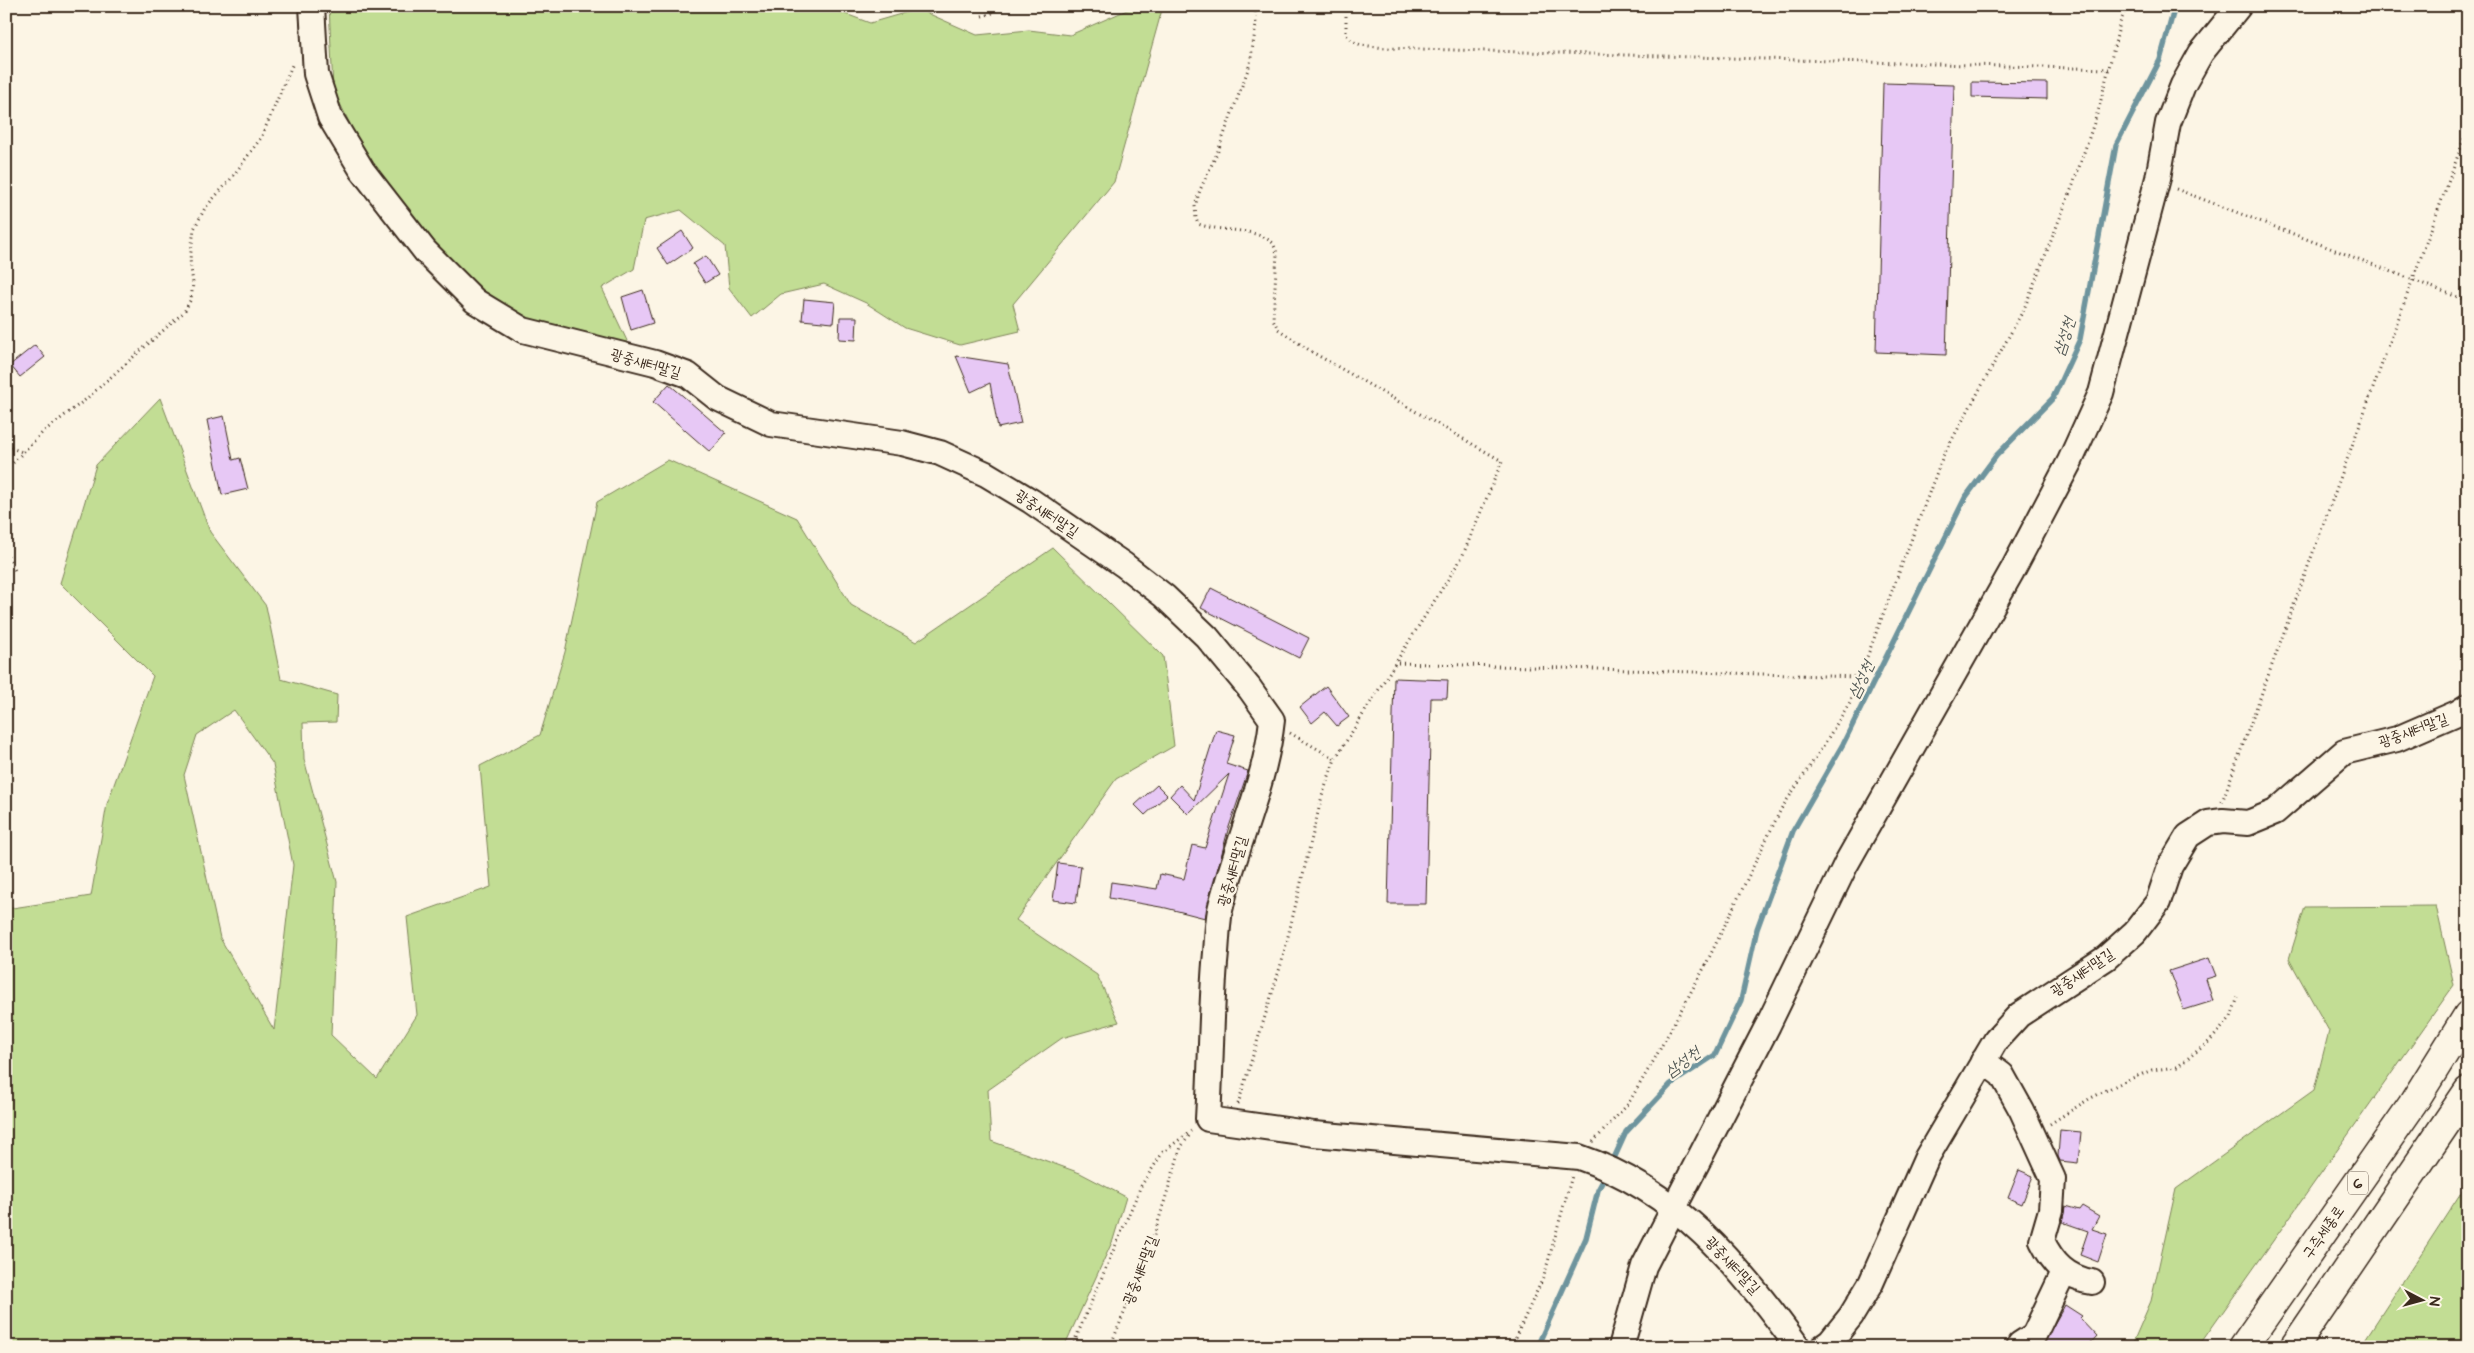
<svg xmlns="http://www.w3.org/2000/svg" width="2474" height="1353" viewBox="0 0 2474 1353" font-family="'Architects Daughter','Poor Story',sans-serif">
<rect width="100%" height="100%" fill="#fcf5e5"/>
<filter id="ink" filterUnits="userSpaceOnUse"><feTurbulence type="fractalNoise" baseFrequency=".02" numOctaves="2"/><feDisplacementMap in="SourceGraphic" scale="10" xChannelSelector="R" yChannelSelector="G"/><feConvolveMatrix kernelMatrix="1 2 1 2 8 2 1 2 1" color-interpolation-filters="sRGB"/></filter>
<g filter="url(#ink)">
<g fill="#c2dd94" stroke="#7e8459" fill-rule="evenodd">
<path d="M329 6H824L870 23 918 9 977 35 1029 30 1070 35 1136 6H1163L1114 182 1013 304 1020 331 960 345 905 328 866 303 824 284 781 294 752 318 729 288 725 246 681 210 644 220 634 269 602 288 629 345 531 321 474 286 406 210 362 149 333 89Z"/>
<path d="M160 398 210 532 266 606 281 679 337 695 336 722 303 723 304 759 337 882 331 1035 377 1079 417 1015 407 917 491 887 480 766 540 735 565 652 597 502 668 460 797 518 851 605 916 642 1053 548 1163 656 1174 746 1116 779 1016 920 1097 975 1119 1022 1062 1038 988 1090 991 1141 1080 1173 1126 1197 1113 1240 1064 1347H6V909L91 896 107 804 153 676 60 583 96 465ZM234 710 273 764 293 865 274 1030 220 938 184 775 197 735Z"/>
<path d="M2436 906 2454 985 2198 1347H2131L2151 1301 2176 1189 2314 1090 2329 1031 2289 959 2305 907Z"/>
<path d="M2468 1182V1347H2360Z"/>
</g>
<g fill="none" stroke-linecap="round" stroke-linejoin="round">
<g stroke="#6e949d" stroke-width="5.5">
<path d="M1611 1165 1626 1132 1671 1084 1715 1055 1741 1000 1757 929 1793 831 1843 744 1965 498 1996 456 2053 398 2080 339 2116 145 2160 60 2175 6"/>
<path d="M1537 1347 1586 1238 1598 1190 1607 1173"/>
</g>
</g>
<g fill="#e7c8f5" stroke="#3b2a1e">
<path d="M1972 82 2047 83V99L1972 97Z"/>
<path d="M1883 83 1954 85 1946 355 1876 352Z"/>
<path d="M682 231 693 248 668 265 657 248Z"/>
<path d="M706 256 718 275 705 283 693 264Z"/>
<path d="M643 290 653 323 631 330 622 297Z"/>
<path d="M804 299 835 302 833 323 802 320Z"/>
<path d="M840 317H857L856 340 839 339Z"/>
<path d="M35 345 45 357 20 377 10 365Z"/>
<path d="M956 356 1008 364 1021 423 998 428 990 383 971 392Z"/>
<path d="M669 384 726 433 710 452 653 402Z"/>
<path d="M224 416 233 460 240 458 248 489 222 495 207 420Z"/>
<path d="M1211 588 1309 638 1299 658 1201 608Z"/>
<path d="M1394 678 1448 680 1447 698H1431L1426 904H1388Z"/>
<path d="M1326 686 1349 717 1337 726 1325 712 1312 723 1300 707Z"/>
<path d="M1216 730 1235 735 1226 764 1248 771 1228 830 1205 918 1166 908 1109 898 1111 882 1157 889 1160 874 1184 879 1192 845 1205 848 1229 774 1188 814 1170 796 1180 785 1194 800Z"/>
<path d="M1157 785 1167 795 1145 815 1135 805Z"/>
<path d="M1058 863 1081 866 1076 903 1053 900Z"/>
<path d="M2209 958 2216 976 2206 979 2213 1001 2184 1010 2169 971Z"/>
<path d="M2060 1130 2081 1132 2078 1163 2060 1161 2058 1156Z"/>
<path d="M2019 1170 2033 1176 2022 1204 2008 1198Z"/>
<path d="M2065 1206 2079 1210 2082 1206 2099 1216 2092 1229 2107 1234 2098 1262 2080 1255 2088 1231 2062 1222Z"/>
<path d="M2065 1305 2082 1316 2080 1318 2097 1336 2087 1347H2041Z"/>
</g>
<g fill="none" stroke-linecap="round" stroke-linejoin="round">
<g stroke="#3b2a1e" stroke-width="28">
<g id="minor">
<path d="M312 6 316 74 330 117 362 170 425 251 475 301 523 330 655 363 688 375 717 398 771 424 902 443 940 453 986 474 1031 501 1124 565 1164 596 1207 637 1250 689 1272 720C1265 786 1235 846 1220 910 1217 927 1217 946 1215 963 1211 1015 1211 1067 1208 1119L1314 1134 1579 1157C1678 1191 1739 1265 1798 1347"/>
<path d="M1983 1061 2002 1075 2022 1111 2053 1179 2051 1210 2042 1241C2053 1263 2066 1278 2092 1282"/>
<path d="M2020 1344 2034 1335 2064 1272"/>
<path d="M1621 1347 1644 1266 1768 1025 1846 864 2012 571 2070 461 2101 393 2158 178 2168 123 2183 85 2201 53 2239 6"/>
<path d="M1823 1347 1830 1342 1851 1316 1871 1283 1927 1157 1996 1040 2019 1015 2106 958 2135 932 2158 902 2170 866 2188 836 2208 823 2223 821 2248 823 2275 812 2344 752 2397 739 2457 713 2468 706"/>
</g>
</g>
<g stroke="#3b2a1e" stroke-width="31">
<g id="highway">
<path d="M2243 1347 2412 1105 2468 1015"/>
<path d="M2294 1347 2468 1091"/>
</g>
</g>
<g stroke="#3b2a1e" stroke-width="3" stroke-dasharray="1 4" stroke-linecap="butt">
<path d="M860 6 878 8 883 6"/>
<path d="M1346 6V35L1352 41 1361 45 1385 48 2109 69"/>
<path d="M982 16 993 13 1000 6"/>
<path d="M2176 189 2468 301"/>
<path d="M6 446 22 452"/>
<path d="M6 470 43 432 85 400 184 312 191 299 193 284 190 259 194 229 205 208 230 180 261 138 293 63"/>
<path d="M6 551 16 573"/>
<path d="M1398 663 1859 677"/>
<path d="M1290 733 1335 759"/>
<path d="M2222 802 2468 128"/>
<path d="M1238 1104 1282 961 1322 796 1335 759 1462 557 1502 461 1312 352 1278 329 1273 319 1277 253 1273 243C1252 226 1223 233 1198 224L1196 219 1195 206 1200 190 1218 151 1250 64 1256 25 1255 6"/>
<path d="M2050 1124 2089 1099 2125 1081 2152 1070 2177 1067 2210 1041 2231 1017 2239 994"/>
<path d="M1593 1142 1628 1104 1654 1060 1704 968 1781 809 1820 751 1850 702 1943 456 2024 309 2073 185 2099 108 2120 23 2127 6"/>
<path d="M1072 1347 1141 1186 1163 1152 1191 1131"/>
<path d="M1110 1347 1148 1255 1181 1147 1191 1133"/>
<path d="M1511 1347 1544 1276 1572 1176"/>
</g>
<use href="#minor" stroke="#fcf5e5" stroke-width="24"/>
<use href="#highway" stroke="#fcf5e5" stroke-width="28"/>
</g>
</g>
<g text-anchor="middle" stroke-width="4.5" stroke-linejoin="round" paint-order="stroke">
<rect fill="#fcf5e5" stroke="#75675a" stroke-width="1" x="2348" y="1171.5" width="20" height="23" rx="4"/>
<g font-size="14" font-weight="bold" fill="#3b2a1e">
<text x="2358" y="1188">6</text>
</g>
<g font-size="15" fill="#3b2a1e" stroke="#fcf5e5">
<text transform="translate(646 363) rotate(16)" y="5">광중새터말길</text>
<text transform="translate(1047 513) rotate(34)" y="5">광중새터말길</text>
<text transform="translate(2413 730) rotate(-20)" y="5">광중새터말길</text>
<text transform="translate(1232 871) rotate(-74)" y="5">광중새터말길</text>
<text transform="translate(2082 972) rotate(-34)" y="5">광중새터말길</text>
<text transform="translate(2323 1232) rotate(-55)" y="5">구즉세종로</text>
<text transform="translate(1733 1265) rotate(47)" y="5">광중새터말길</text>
<text transform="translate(1140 1270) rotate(-69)" y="5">광중새터말길</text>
</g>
<g font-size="16" font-style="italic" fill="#505653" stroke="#fcf5e5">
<text transform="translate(2063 336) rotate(-72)" y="6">삼성천</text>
<text transform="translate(1860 679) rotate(-64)" y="6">삼성천</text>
<text transform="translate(1682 1061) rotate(-36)" y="6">삼성천</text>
</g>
</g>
<rect width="2474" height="1353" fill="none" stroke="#fcf5e5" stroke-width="25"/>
<rect x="12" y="12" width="2449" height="1328" fill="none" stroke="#3b2a1e" stroke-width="2" filter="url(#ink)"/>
<g transform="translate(2422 1300) rotate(96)" stroke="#fcf5e5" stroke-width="4" paint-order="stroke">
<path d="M0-4L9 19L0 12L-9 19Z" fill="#3b2a1e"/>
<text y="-8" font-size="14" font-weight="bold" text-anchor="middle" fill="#3b2a1e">N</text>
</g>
</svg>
